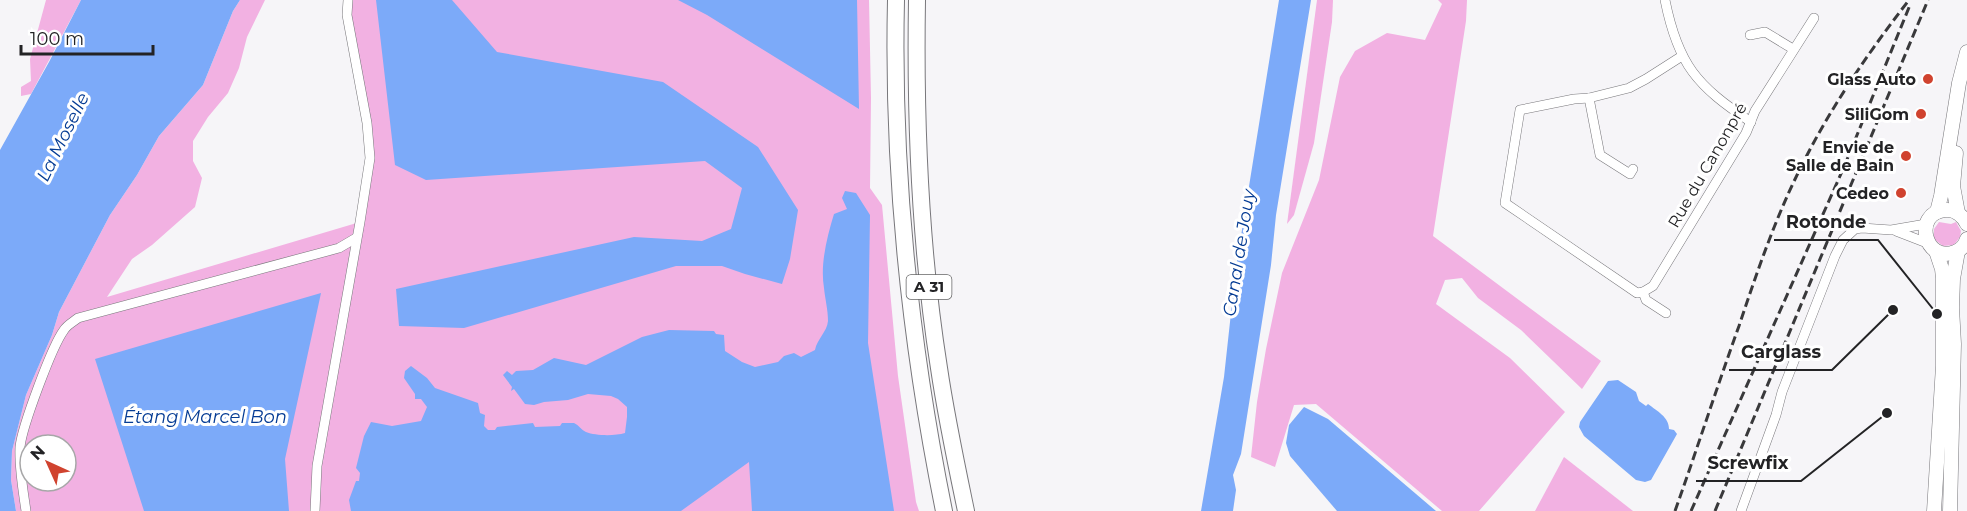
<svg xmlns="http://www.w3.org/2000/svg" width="1967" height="511" viewBox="0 0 1967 511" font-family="Montserrat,sans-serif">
<rect width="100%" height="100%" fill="#f6f5f8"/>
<g fill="#f2b1e2" fill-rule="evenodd">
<path d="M46 0H81L31 94 21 96V87L31 81 30 59Z"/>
<path d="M240 0H265L247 37 239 68 228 93 208 117 193 141V161L202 178 195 207 152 245 132 259 107 297 360 222 370 158 348 0H869L871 98 870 188 882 205 898 376 916 502 919 511H16L11 480 12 451 26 395 52 335 59 312 110 215 137 175 159 136 203 85 233 11ZM30 445H66V481H30Z"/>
<path d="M1317 0H1333L1332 22 1314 143 1294 215 1287 224Z"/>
<path d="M1438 0H1467L1466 21 1433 236 1601 361 1582 389 1521 330 1478 298 1462 278 1445 280 1436 304 1510 358 1565 412 1479 511H1442L1316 404 1294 405 1275 467 1251 457 1257 402 1266 349 1282 273 1319 180 1340 77 1355 51 1387 33 1425 40 1442 4Z"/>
<path d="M1939 222 1951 224 1956 222 1961 231 1960 237 1954 245 1943 246 1934 239V229Z"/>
<path d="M1564 457 1633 511H1535Z"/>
</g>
<g fill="#7caaf9">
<path d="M81 0H240L233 11 203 85 159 136 137 175 110 215 59 312 52 335 26 395 12 451 11 480 16 511H0V150L49 62Z"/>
<path d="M376 0H452L497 52 663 82 758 147 798 210 790 259 782 284 745 274 722 266H676L464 328 399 326 396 289 634 237 702 241 731 229 742 188 705 161 426 180 395 165Z"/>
<path d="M678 0H857L859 109 707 15Z"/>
<path d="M1279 0H1311L1276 215 1271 265 1241 454 1233 475 1236 490 1233 511H1201L1224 377 1236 267Z"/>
<path d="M845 191 856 193 870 215 868 343 894 511H752L749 462 681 511H351L349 500 356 481H359L360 473 356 468 364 436 371 422 392 426 421 421 427 407 421 399H415V394L404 378 405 371 411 366 427 378 435 388 478 403 480 413 485 415 484 426 488 430H495L497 427 533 423 535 427 560 426 562 423H574C579 425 581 430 586 432 596 436 615 436 625 433L627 417V407L618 399 611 396 588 394 568 400 544 402 534 405 525 404 514 389 511 391 512 387 503 375 507 371 512 375 516 371 533 370 554 358 586 365 642 337 669 330 714 331 716 334 724 335 725 351 742 362 755 367 778 362 784 356 794 353 801 357 815 350C817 339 827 332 828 321 828 309 825 299 824 288 820 264 827 237 834 214L847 209 842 198Z"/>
<path d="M321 293 285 459 289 511H144L95 359Z"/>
<path d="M1618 380 1636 392 1639 401 1646 406 1648 404C1657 411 1669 417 1669 429L1674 430 1677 434 1651 480 1645 482 1636 480 1584 436 1579 427 1580 422 1608 381Z"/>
<path d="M1304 407 1328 419 1436 511H1337L1290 456 1286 443 1289 425Z"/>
</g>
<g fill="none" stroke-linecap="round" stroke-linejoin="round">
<g stroke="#78777b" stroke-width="10">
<g id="street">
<path d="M1665 0C1678 65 1697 86 1751 122"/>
<path d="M1750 35 1765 32 1793 49"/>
<path d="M1682 56 1646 79 1629 88 1589 98 1574 99 1520 110 1505 203 1637 293 1643 292 1653 286 1746 133 1755 111 1814 18"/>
<path d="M1589 98 1600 155 1630 174 1633 169"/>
<path d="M1896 231 1927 243"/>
<path d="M1643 292 1646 300 1666 313"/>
<path d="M26 511C23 490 19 468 20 447 22 427 52 346 64 330 67 325 73 322 78 318L339 248 356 238"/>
<path d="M315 511 317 466 360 222 370 158 367 123 347 15 348 0"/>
<path d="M1741 511 1776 415 1782 392 1835 256 1843 240 1855 229 1862 228 1891 230 1926 224"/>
</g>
</g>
<g stroke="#78777b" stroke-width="15">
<g id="primary">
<path d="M1956 153 1953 186 1958 213"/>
<path d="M1937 212 1941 196 1959 83 1967 52"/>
<path d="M1967 224C1963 216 1955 209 1945 210 1912 213 1925 264 1955 252 1961 250 1965 245 1967 239"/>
<path d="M1934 511 1943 366V278L1942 269 1936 251"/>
<path d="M1950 511 1954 344 1952 308 1953 279 1958 251"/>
</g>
</g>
<g stroke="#78777b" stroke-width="18">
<g id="highway">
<path d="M896 0C892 172 910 343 944 511"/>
<path d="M917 0C915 121 920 248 939 368 946 416 956 463 966 511"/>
</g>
</g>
<use href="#street" stroke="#fff" stroke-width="9"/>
<use href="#primary" stroke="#fff" stroke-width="14"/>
<use href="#highway" stroke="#fff" stroke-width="16"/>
<g stroke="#39393b" stroke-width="3" stroke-dasharray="9 4.5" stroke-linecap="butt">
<path d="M1675 511C1697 449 1717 387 1739 326 1757 272 1775 219 1800 169 1830 108 1868 53 1909 0"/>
<path d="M1691 511 1844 167 1910 5"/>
<path d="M1715 511 1928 0"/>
</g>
</g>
<g fill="#d0432f" stroke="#fff" stroke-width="2">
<circle cx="1928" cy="79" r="6"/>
<circle cx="1921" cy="114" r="6"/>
<circle cx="1906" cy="156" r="6"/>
<circle cx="1901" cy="193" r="6"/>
</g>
<g text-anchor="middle" stroke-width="6" stroke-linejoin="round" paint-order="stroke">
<rect fill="#fff" stroke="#656566" stroke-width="1.5" x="906.5" y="275" width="45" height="24" rx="4.5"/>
<g font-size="15" font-weight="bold" fill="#232325">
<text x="929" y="292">A 31</text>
</g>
<g font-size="16" font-weight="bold" fill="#232325" stroke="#fff" text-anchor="end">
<text x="1916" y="85">Glass Auto</text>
<text x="1909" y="120">SiliGom</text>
<text x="1894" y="153">Envie de<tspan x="1894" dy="18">Salle de Bain</tspan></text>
<text x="1889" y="199">Cedeo</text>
</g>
<g font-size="16" fill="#232325" stroke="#fff">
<text transform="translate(1707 165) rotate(-60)" y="6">Rue du Canonpré</text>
</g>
<g font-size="18" font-style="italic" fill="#043b94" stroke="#fff">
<text transform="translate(63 137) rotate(-64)" y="6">La Moselle</text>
<text transform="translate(1239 253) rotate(-81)" y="6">Canal de Jouy</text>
<text x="205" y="423">Étang Marcel Bon</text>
</g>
</g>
<path fill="none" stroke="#232325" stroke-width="2" d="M1937 314L1878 240H1774M1893 310L1832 370H1729M1887 413L1801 481H1696"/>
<g fill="#232325" stroke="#fff" stroke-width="2">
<circle cx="1937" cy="314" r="6"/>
<circle cx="1893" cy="310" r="6"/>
<circle cx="1887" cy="413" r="6"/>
</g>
<g font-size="18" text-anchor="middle" font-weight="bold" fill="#232325" stroke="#fff" stroke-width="6" stroke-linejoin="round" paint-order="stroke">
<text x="1826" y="228">Rotonde</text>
<text x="1781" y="358">Carglass</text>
<text x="1748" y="469">Screwfix</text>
</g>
<g transform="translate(48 463) rotate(315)"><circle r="28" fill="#ffffff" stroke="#a7a7a8" stroke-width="1.5"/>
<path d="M0-4.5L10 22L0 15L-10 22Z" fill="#d0432f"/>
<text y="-9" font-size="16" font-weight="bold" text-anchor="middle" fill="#232325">N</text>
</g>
<path d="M21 45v9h132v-9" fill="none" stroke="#232325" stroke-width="3"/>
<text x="30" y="45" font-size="18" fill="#232325" stroke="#ffffff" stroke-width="4.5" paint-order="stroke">100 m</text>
</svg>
